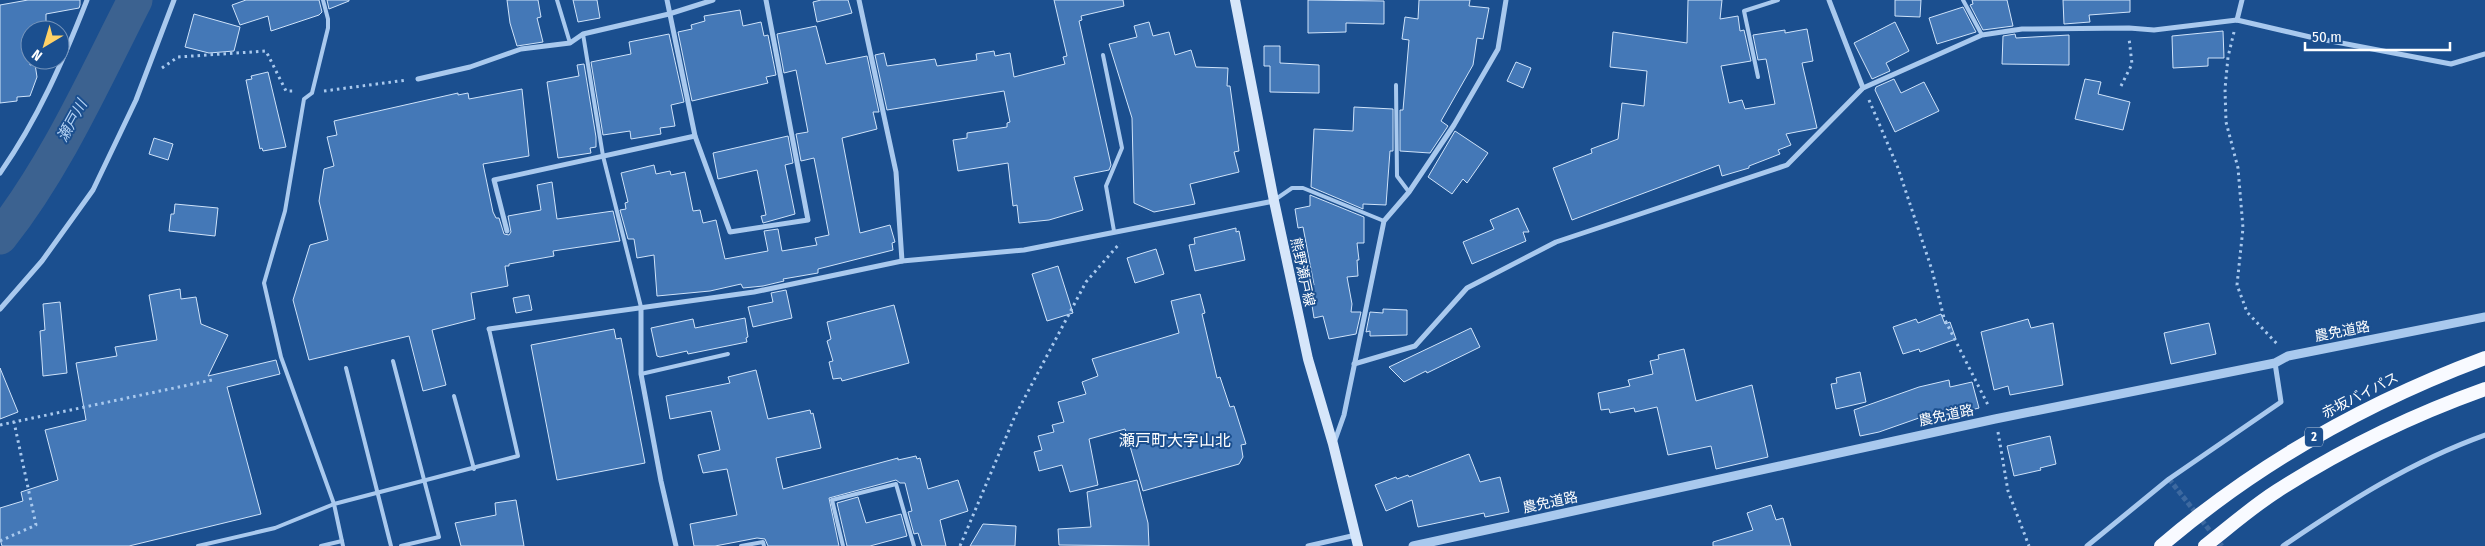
<svg xmlns="http://www.w3.org/2000/svg" width="2485" height="546" viewBox="0 0 2485 546" font-family="'Fira Sans Condensed','Noto Sans JP',sans-serif">
<rect width="100%" height="100%" fill="#1b4f8f"/>
<g fill="none" stroke-linecap="round" stroke-linejoin="round">
<path stroke="#3c6290" stroke-width="35" d="M0 237C56 166 94 80 135 0"/>
</g>
<g fill="#4478b7" stroke="#cfe3fa">
<path d="M28 0H80V5L79 8 46 14V30H30V65L35 64 37 77 30 96 17 97V101L0 103V5Z"/>
<path d="M246 0H319L322 12 319 15 271 31 268 16 240 25 232 5Z"/>
<path d="M327 0H349V1L329 9Z"/>
<path d="M507 0H538L541 17 537 18 543 42 517 46 510 23Z"/>
<path d="M573 0H597L600 18 578 22Z"/>
<path d="M821 0H848L852 13 817 22 813 2Z"/>
<path d="M1054 0H1123L1124 6 1081 16 1082 20 1079 21 1111 165 1109 170 1074 177 1083 210 1049 220 1019 223 1017 205 1013 206 1008 163 958 171 953 140 967 138V133L1007 127V123L1010 122 1004 91 887 110 875 55 884 53 887 66 935 59 937 66 977 60 976 54 994 51 995 56 1010 53 1014 77 1065 64 1063 57 1067 56Z"/>
<path d="M1308 0 1384 1V24L1346 23V32L1308 33Z"/>
<path d="M1419 0H1470L1469 6 1489 8 1483 39 1477 38 1473 65 1441 121 1448 126 1430 153 1400 151V110H1403L1409 40 1402 39 1405 17 1418 19Z"/>
<path d="M1688 0H1722L1720 19 1738 16 1740 31 1744 30 1751 61 1721 66 1729 103 1742 100 1745 109 1775 104 1766 59 1758 60 1753 35 1785 30V33L1807 29 1813 61 1802 63 1817 128 1786 134 1791 145 1778 150 1780 154 1749 166V168L1722 176 1719 165 1572 220 1553 168 1592 153 1591 149 1618 139 1622 103 1644 106 1647 71 1610 67 1613 32 1687 43Z"/>
<path d="M1895 0H1921L1920 17 1895 16Z"/>
<path d="M1972 0H2007L2013 26 1983 30 1970 5 1973 4Z"/>
<path d="M2063 0H2130V12L2089 15 2090 22 2064 24Z"/>
<path d="M1963 7 1976 32 1937 44 1929 18Z"/>
<path d="M740 10 743 26 761 22 764 36 768 35 776 75 766 77 768 83 692 101 678 32 692 29 691 25 705 21 704 16Z"/>
<path d="M194 14 240 27 234 51 209 53 185 47Z"/>
<path d="M1149 22 1153 36 1169 32 1175 55 1191 50 1196 67 1228 68 1227 86H1230L1239 151 1234 152 1239 172 1190 184 1195 204 1154 212 1134 203 1132 118 1109 44 1137 37 1134 26Z"/>
<path d="M1895 22 1909 51 1886 63 1890 71 1872 79 1854 43Z"/>
<path d="M816 26 826 64 867 56 879 112H873L877 129 842 138 860 233 890 225 895 242 892 243 893 250 818 269V273L783 279 784 281 763 286 743 288 741 284 710 291 657 296 654 255 637 258 634 239H628L620 210 626 209 625 203 628 202 621 173 654 165 656 174 670 171 671 175 685 172 693 211 700 210 703 223 716 220 725 259 768 251 764 231 778 229 782 251 817 245 815 238 829 235 814 158 801 161 796 134 808 132 796 70 784 73 777 34Z"/>
<path d="M2223 31 2224 58H2208V66L2173 68 2172 36Z"/>
<path d="M669 34 684 102 671 105 675 126 660 128 661 134 631 139 630 131 603 135 591 62 631 54 629 42Z"/>
<path d="M2015 34 2016 38 2069 35V65L2002 64 2003 36Z"/>
<path d="M1264 46H1280V63L1319 65V93L1270 92V66H1264Z"/>
<path d="M1516 62 1531 68 1523 88 1507 81Z"/>
<path d="M584 64 596 137V147L590 148 591 153 558 158 547 82 579 76 577 65Z"/>
<path d="M268 72 286 147 263 151 262 148 260 149 246 80 252 79 251 76Z"/>
<path d="M1894 79 1901 93 1924 82 1939 111 1895 132 1875 90 1876 87Z"/>
<path d="M2085 79 2101 82 2098 94 2130 102 2123 130 2075 119Z"/>
<path d="M522 89 529 156 483 164 493 212 496 218H499L504 234 509 235 511 232 508 216 541 210 537 185 552 182 557 219 613 211 620 241 553 251 554 256 509 264V266H505L508 286 471 293 475 319 432 330 446 385 423 391 409 336 309 360 293 300 310 245 328 240 319 201 324 169 334 166 327 137 337 135 334 121 458 93V95L468 93 469 99Z"/>
<path d="M1354 107 1393 109V151H1390L1386 205 1363 204V209L1311 187 1314 129 1353 131Z"/>
<path d="M1455 131 1488 153 1467 183 1463 179 1452 194 1428 177Z"/>
<path d="M788 136 793 163 785 165 795 214 763 223 761 216 766 215 757 170 718 179 713 153Z"/>
<path d="M154 138 173 144 168 160 149 154Z"/>
<path d="M1310 195 1364 217V243H1357L1359 260H1357L1358 276 1347 277 1352 304 1351 312H1361L1356 334 1329 339 1323 316 1314 318 1309 286 1314 285 1303 227 1298 228 1295 209 1310 206Z"/>
<path d="M175 204 218 208 215 236 169 231 171 214H174Z"/>
<path d="M1518 208 1529 232H1523L1526 241 1472 264 1463 242 1494 229 1490 220Z"/>
<path d="M1236 228V232L1239 231 1245 260 1195 271 1189 245 1195 244 1194 238Z"/>
<path d="M1156 249 1164 274 1135 283 1127 258Z"/>
<path d="M1058 266 1073 313 1047 321 1032 274Z"/>
<path d="M180 289 181 299 196 297 201 324 228 335 208 376 276 360 280 374 227 387 261 514 129 546H2L0 539V508L23 501 21 492 58 480 45 430 86 420 76 363 117 356 115 347 157 340 149 295Z"/>
<path d="M786 290 792 318 753 327 748 307 773 302 771 293Z"/>
<path d="M1200 294 1205 313 1202 314 1217 378 1220 377 1230 407 1234 406 1246 444 1241 445 1243 457 1239 464 1143 491 1125 429 1089 439 1098 485 1070 492 1062 465 1039 471 1034 452 1042 450 1038 436 1054 432 1052 425 1064 422 1058 402 1086 394 1082 382 1098 376 1092 359 1179 333 1171 301Z"/>
<path d="M529 295 532 310 516 313 513 298Z"/>
<path d="M60 302 67 373 43 376 40 331 45 330 43 304Z"/>
<path d="M894 305 909 363 842 381 841 378 833 379 829 362 833 361 827 341 831 339 827 322Z"/>
<path d="M1383 309 1407 310V335L1370 336V331L1366 332 1370 312 1383 313Z"/>
<path d="M1941 314 1945 324 1950 322 1956 339 1920 352 1919 349 1903 354 1893 327 1916 319 1918 323Z"/>
<path d="M745 318 748 337 746 338 747 342 688 354 687 351 660 357 657 356 651 328 693 319 695 328Z"/>
<path d="M2028 319 2031 328 2053 323 2063 385 2010 395 2008 386 1994 390 1981 332Z"/>
<path d="M2209 323 2216 354 2171 364 2164 333Z"/>
<path d="M1471 328 1480 347 1427 373 1426 371 1404 382 1389 367Z"/>
<path d="M614 329 616 339 621 338 645 463 557 480 531 345Z"/>
<path d="M1684 349 1696 401 1752 385 1768 457 1716 469 1711 446 1668 455 1657 407 1635 412 1634 408 1610 413 1609 409 1601 410 1598 393 1630 386 1628 380 1653 374 1650 361 1659 359 1658 355Z"/>
<path d="M0 368 18 412 0 419Z"/>
<path d="M756 370 768 419 810 410 811 414 813 413 821 448 776 458 783 489 898 458V460L916 456 917 459 920 458 928 489 958 480 968 511 940 520 946 546H922L918 533 914 534 908 512 912 511 905 483H900L896 480 829 498 839 546H768L765 539 757 538 715 546H694L690 524 737 515 727 469 703 473 698 455 720 450 711 411 670 419 666 396 730 383 728 377Z"/>
<path d="M1860 372 1866 402 1836 409 1831 384 1837 383 1836 378Z"/>
<path d="M1949 380 1950 387 1972 382 1979 408 1938 418 1936 412 1879 432 1860 436 1854 410 1919 387Z"/>
<path d="M2050 436 2056 464 2040 468 2041 470 2014 476 2007 446Z"/>
<path d="M1469 454 1480 482 1500 477 1509 512 1485 517 1484 513 1418 527 1412 500 1386 511 1375 485 1396 477 1397 479 1408 475 1409 477Z"/>
<path d="M1137 480 1148 523 1149 546 1059 545 1058 529 1091 527 1087 492Z"/>
<path d="M858 497 866 523 901 514 907 536 870 546H847L837 503Z"/>
<path d="M516 500 524 546H461L455 523 496 515 495 503Z"/>
<path d="M1771 505 1776 520 1783 518 1791 546H1713V542L1753 530 1747 513Z"/>
<path d="M983 524 1016 526 1015 546H970Z"/>
</g>
<g fill="none" stroke-linecap="round" stroke-linejoin="round">
<path stroke="#3d69a0" stroke-width="5" stroke-dasharray="5 2.5" stroke-linecap="butt" d="M2169 479 2222 546"/>
<g stroke="#a9c9ee" stroke-width="3" stroke-dasharray="2.5 4" stroke-linecap="butt">
<path d="M2234 32 2228 57 2225 89 2226 122 2238 168 2243 228 2237 285 2247 312 2279 346"/>
<path d="M162 68 178 57 266 51 286 91H296"/>
<path d="M2121 86 2132 64 2129 38"/>
<path d="M324 91 407 80"/>
<path d="M1869 100 1898 168 1932 270 1944 318 1989 407"/>
<path d="M0 425 14 422"/>
<path d="M1998 432 2008 491 2029 546"/>
<path d="M0 541 36 525 14 422 212 380"/>
<path d="M960 546 1015 416 1086 282 1120 243"/>
</g>
<g stroke="#a9c9ee" stroke-width="4">
<path d="M557 0 570 43"/>
<path d="M1963 0 1982 35"/>
<path d="M583 34 603 156 641 307"/>
<path d="M1103 55 1122 148 1106 186 1114 231"/>
<path d="M1758 77 1744 11 1778 0"/>
<path d="M1396 85 1397 176 1409 192"/>
<path d="M1276 199 1292 188H1303L1384 221"/>
<path d="M393 361 439 537 401 546"/>
<path d="M346 368 391 546"/>
<path d="M641 374 728 354"/>
<path d="M454 396 474 469"/>
<path d="M198 546 275 528 334 504 281 357 264 283 285 211 304 99 312 93 328 28V19L323 0"/>
<path d="M321 546 342 541"/>
<path d="M343 546 334 504 518 456 489 329"/>
<path d="M741 546 763 542 764 546"/>
<path d="M843 546 832 500 896 484 914 546"/>
</g>
<g stroke="#a9c9ee" stroke-width="5">
<path d="M667 0 695 136 730 232 808 220 766 0"/>
<path d="M859 0 896 172 902 261"/>
<path d="M1829 0 1863 88"/>
<path d="M2237 20 2242 0"/>
<path d="M418 79 470 67 521 49 570 43 583 34 669 14 713 0"/>
<path d="M0 173C38 119 63 61 87 0"/>
<path d="M507 231 494 180 695 136"/>
<path d="M641 307V374L661 481 676 546"/>
<path d="M0 309 42 261 93 190 136 100 174 0"/>
<path d="M489 329 754 292 902 261 1024 250 1274 201"/>
<path d="M1354 364 1415 346 1467 288 1556 242 1787 165 1863 88 1982 35 2022 29 2129 28 2154 30 2237 20 2310 37 2451 64 2485 54"/>
<path d="M1334 443 1344 415 1384 221 1409 192 1454 125 1498 49 1506 0"/>
<path d="M1308 546 1356 535"/>
<path d="M2087 546 2169 479 2281 402 2275 363"/>
<path d="M2283 546C2346 503 2412 461 2485 435"/>
</g>
<path stroke="#a9c9ee" stroke-width="9" d="M1413 546 1995 419 2275 363 2288 356 2485 317"/>
<path stroke="#d6e6fa" stroke-width="10" d="M1235 0 1274 201 1308 359 1333 444 1358 546"/>
<g stroke="#f8faff" stroke-width="14">
<path d="M2161 546C2257 464 2367 402 2485 358"/>
<path d="M2205 546C2228 528 2252 507 2277 491 2342 449 2412 415 2485 389"/>
</g>
</g>
<g text-anchor="middle" stroke-width="4" stroke-linejoin="round" paint-order="stroke">
<rect fill="#1b4f8f" stroke="#bbcadd" stroke-width="1" x="2305" y="427.5" width="18" height="19" rx="4"/>
<g font-size="12" font-weight="bold" fill="#fff">
<text x="2314" y="441">2</text>
</g>
<g font-size="14" fill="#fff" stroke="#1b4f8f">
<text transform="translate(1303 272) rotate(78)" y="5">熊野瀬戸線</text>
<text transform="translate(2342 331) rotate(-11)" y="5">農免道路</text>
<text transform="translate(2360 395) rotate(-27)" y="5">赤坂バイパス</text>
<text transform="translate(1946 415) rotate(-12)" y="5">農免道路</text>
<text transform="translate(1550 502) rotate(-12)" y="5">農免道路</text>
</g>
<g font-size="15" font-style="italic" fill="#b5d3f5" stroke="#1b4f8f">
<text transform="translate(72 121) rotate(-61)" y="5">瀬戸川</text>
</g>
<g font-size="16" fill="#fff" stroke="#1b4f8f">
<text x="1175" y="446">瀬戸町大字山北</text>
</g>
</g>
<g transform="translate(45 45) rotate(218)"><circle r="24" fill="#1b4f8f" stroke="#7695bc"/>
<path d="M0-4L9 19L0 12L-9 19Z" fill="#ffd166"/>
<text y="-8" font-size="14" font-weight="bold" text-anchor="middle" fill="#ffffff">N</text>
</g>
<path d="M2305 42v8h145v-8" fill="none" stroke="#ffffff" stroke-width="2.5"/>
<text x="2312" y="42" font-size="15" fill="#ffffff" stroke="#1b4f8f" stroke-width="4" paint-order="stroke">50 m</text>
</svg>
